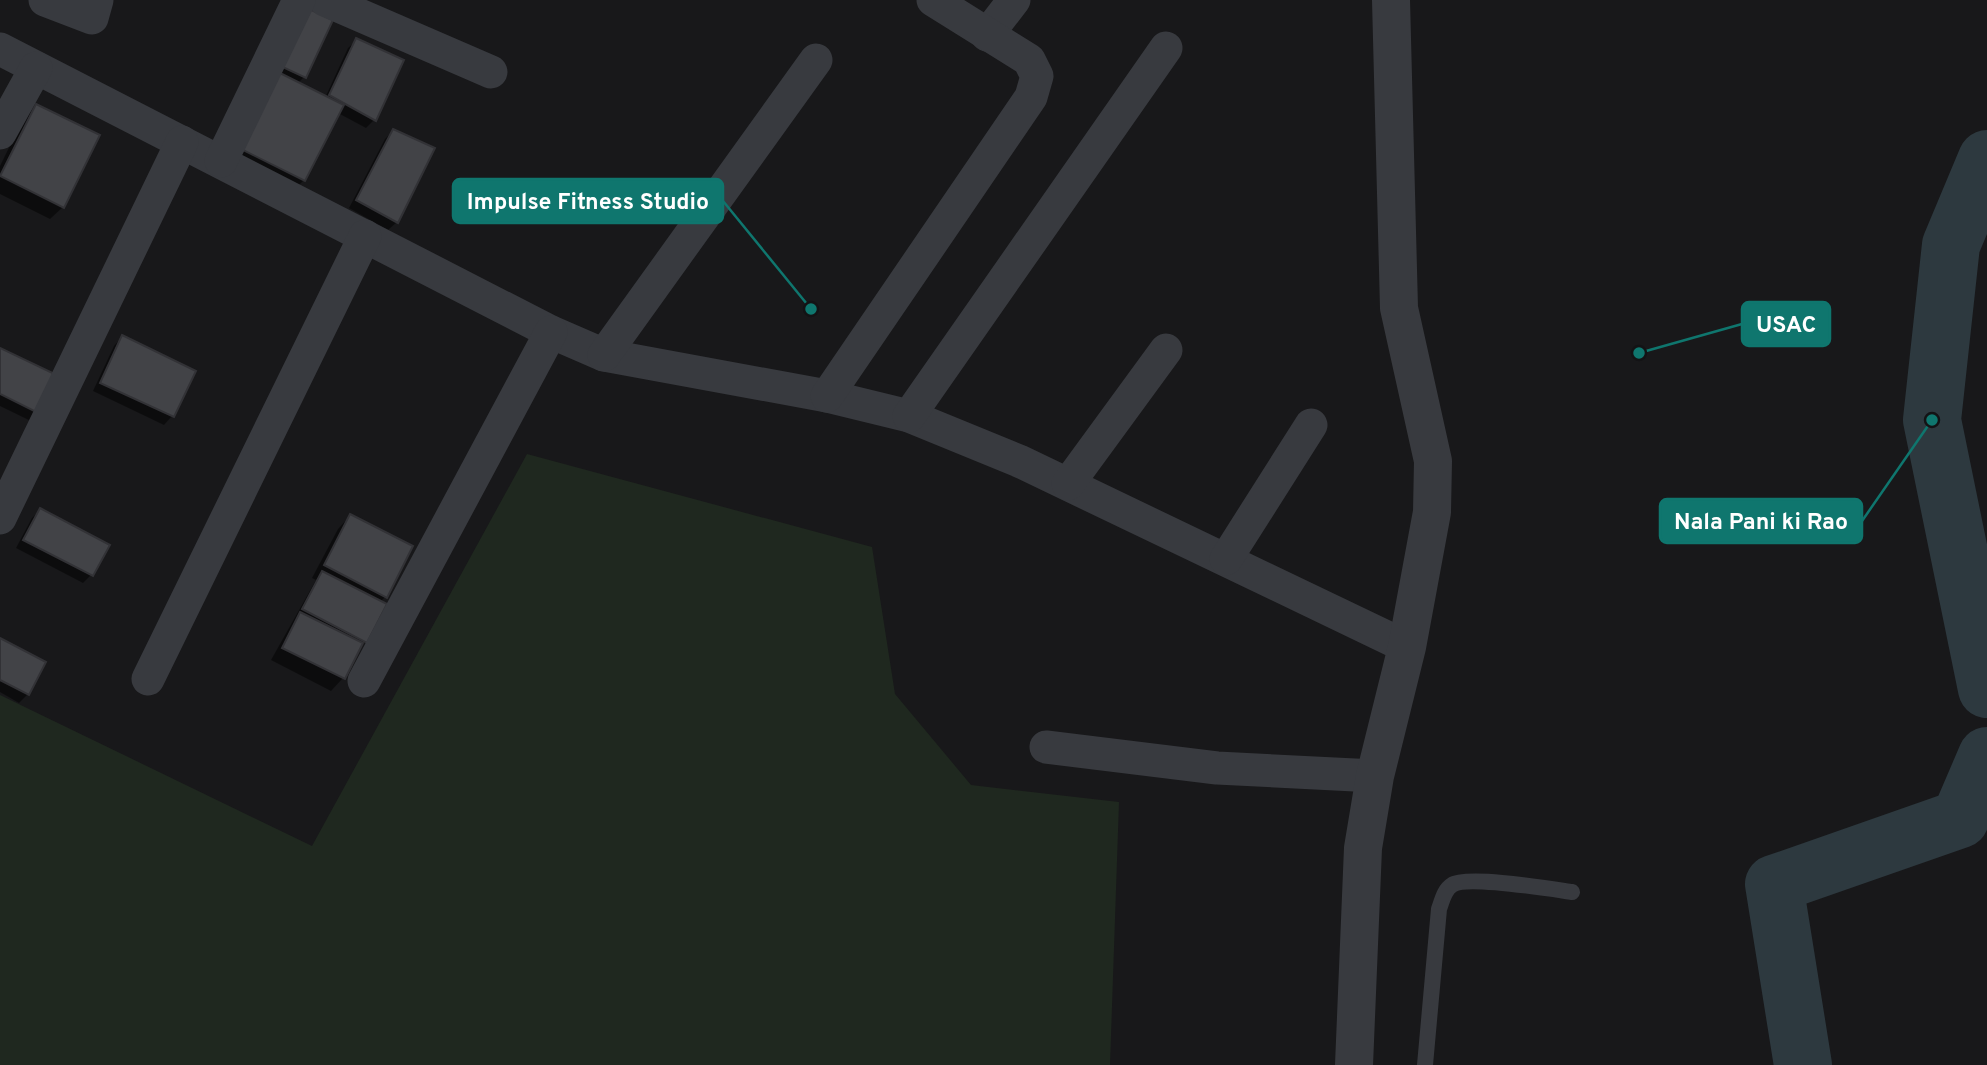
<svg xmlns="http://www.w3.org/2000/svg" width="1987" height="1065" viewBox="0 0 1987 1065" font-family="Overpass,sans-serif">
<rect width="100%" height="100%" fill="#18181a"/>
<path fill="#1f281f" d="M527 454 872 547 895 694 971 785 1119 802 1110 1065H0V695L312 846Z"/>
<g fill="#0007">
<path d="M293 16 304 77 297 84 325 98 348 48 357 40 402 60 374 120 366 128 338 113 304 180 296 188 226 153Z"/>
<path d="M36 106 63 207 50 219 0 194V166L23 119Z"/>
<path d="M393 131 397 222 388 230 349 208 385 139Z"/>
<path d="M122 337 194 372 172 416 164 425 93 391 114 346Z"/>
<path d="M0 350 60 379 35 423 0 406Z"/>
<path d="M40 510 91 575 83 583 16 548 32 518Z"/>
<path d="M350 516 385 597 380 602 365 642 357 650 343 678 331 691 271 660 316 580 312 578 338 529Z"/>
<path d="M0 640 28 694 19 703 0 692Z"/>
</g>
<g fill="none" stroke-linecap="round" stroke-linejoin="round">
<g stroke="#2d393f" stroke-width="58">
<path d="M1987 159 1951 245 1932 420 1987 689"/>
<path d="M1803 1065 1774 884 1960 819 1987 756"/>
</g>
</g>
<g fill="#424347" stroke="#323236" stroke-width="2">
<path d="M301 5 333 20 306 78 274 63Z"/>
<path d="M356 38 404 60 376 121 329 95Z"/>
<path d="M272 69 344 105 305 181 233 145Z"/>
<path d="M36 104 100 135 64 208 0 176Z"/>
<path d="M393 129 435 148 398 223 356 200Z"/>
<path d="M122 335 196 371 174 417 100 383Z"/>
<path d="M0 348 63 378 44 416 0 394Z"/>
<path d="M40 508 110 545 93 576 23 540Z"/>
<path d="M350 514 413 546 387 598 324 565Z"/>
<path d="M322 571 387 604 367 643 302 609Z"/>
<path d="M300 612 363 643 345 679 282 648Z"/>
<path d="M0 638 46 662 29 695 0 680Z"/>
</g>
<g fill="none" stroke-linecap="round" stroke-linejoin="round">
<path stroke="#383a3f" stroke-width="16" d="M1425 1065 1439 909C1442 901 1444 890 1452 885 1466 875 1551 889 1572 892"/>
<g stroke="#383a3f" stroke-width="33">
<path d="M45 0 92 18 97 0"/>
<path d="M325 0 491 72"/>
<path d="M987 35 1014 0"/>
<path d="M0 49 551 332 604 355 827 396 909 416 1019 461 1407 647"/>
<path d="M0 133 36 68"/>
<path d="M221 161 299 0"/>
<path d="M604 355 816 60"/>
<path d="M827 396 1031 97 1037 76 1029 60 933 0"/>
<path d="M909 416 1166 48"/>
<path d="M1068 484 1166 350"/>
<path d="M0 518 182 142"/>
<path d="M1226 559 1311 425"/>
<path d="M148 679 365 236"/>
<path d="M364 681 551 332"/>
<path d="M1046 747 1217 768 1375 776"/>
</g>
<path stroke="#383a3f" stroke-width="38" d="M1354 1065 1363 848 1375 776 1407 647 1432 512 1433 461 1399 308 1391 0"/>
</g>
<path fill="none" stroke="#0f766e" stroke-width="2.5" d="M811 309L723 201M1639 353L1742 324M1932 420L1862 521"/>
<g fill="#0f766e" stroke="#131315" stroke-width="2.5">
<circle cx="811" cy="309" r="7"/>
<circle cx="1639" cy="353" r="7"/>
<circle cx="1932" cy="420" r="7"/>
</g>
<g fill="#0f766e" stroke="#0f766e" stroke-width="2.5">
<rect x="453" y="179" width="270" height="44" rx="7"/>
<rect x="1742" y="302" width="88" height="44" rx="7"/>
<rect x="1660" y="499" width="202" height="44" rx="7"/>
</g>
<g font-size="23" text-anchor="middle" font-weight="bold" fill="#fff">
<text x="588" y="209">Impulse Fitness Studio</text>
<text x="1786" y="332">USAC</text>
<text x="1761" y="529">Nala Pani ki Rao</text>
</g>
</svg>
